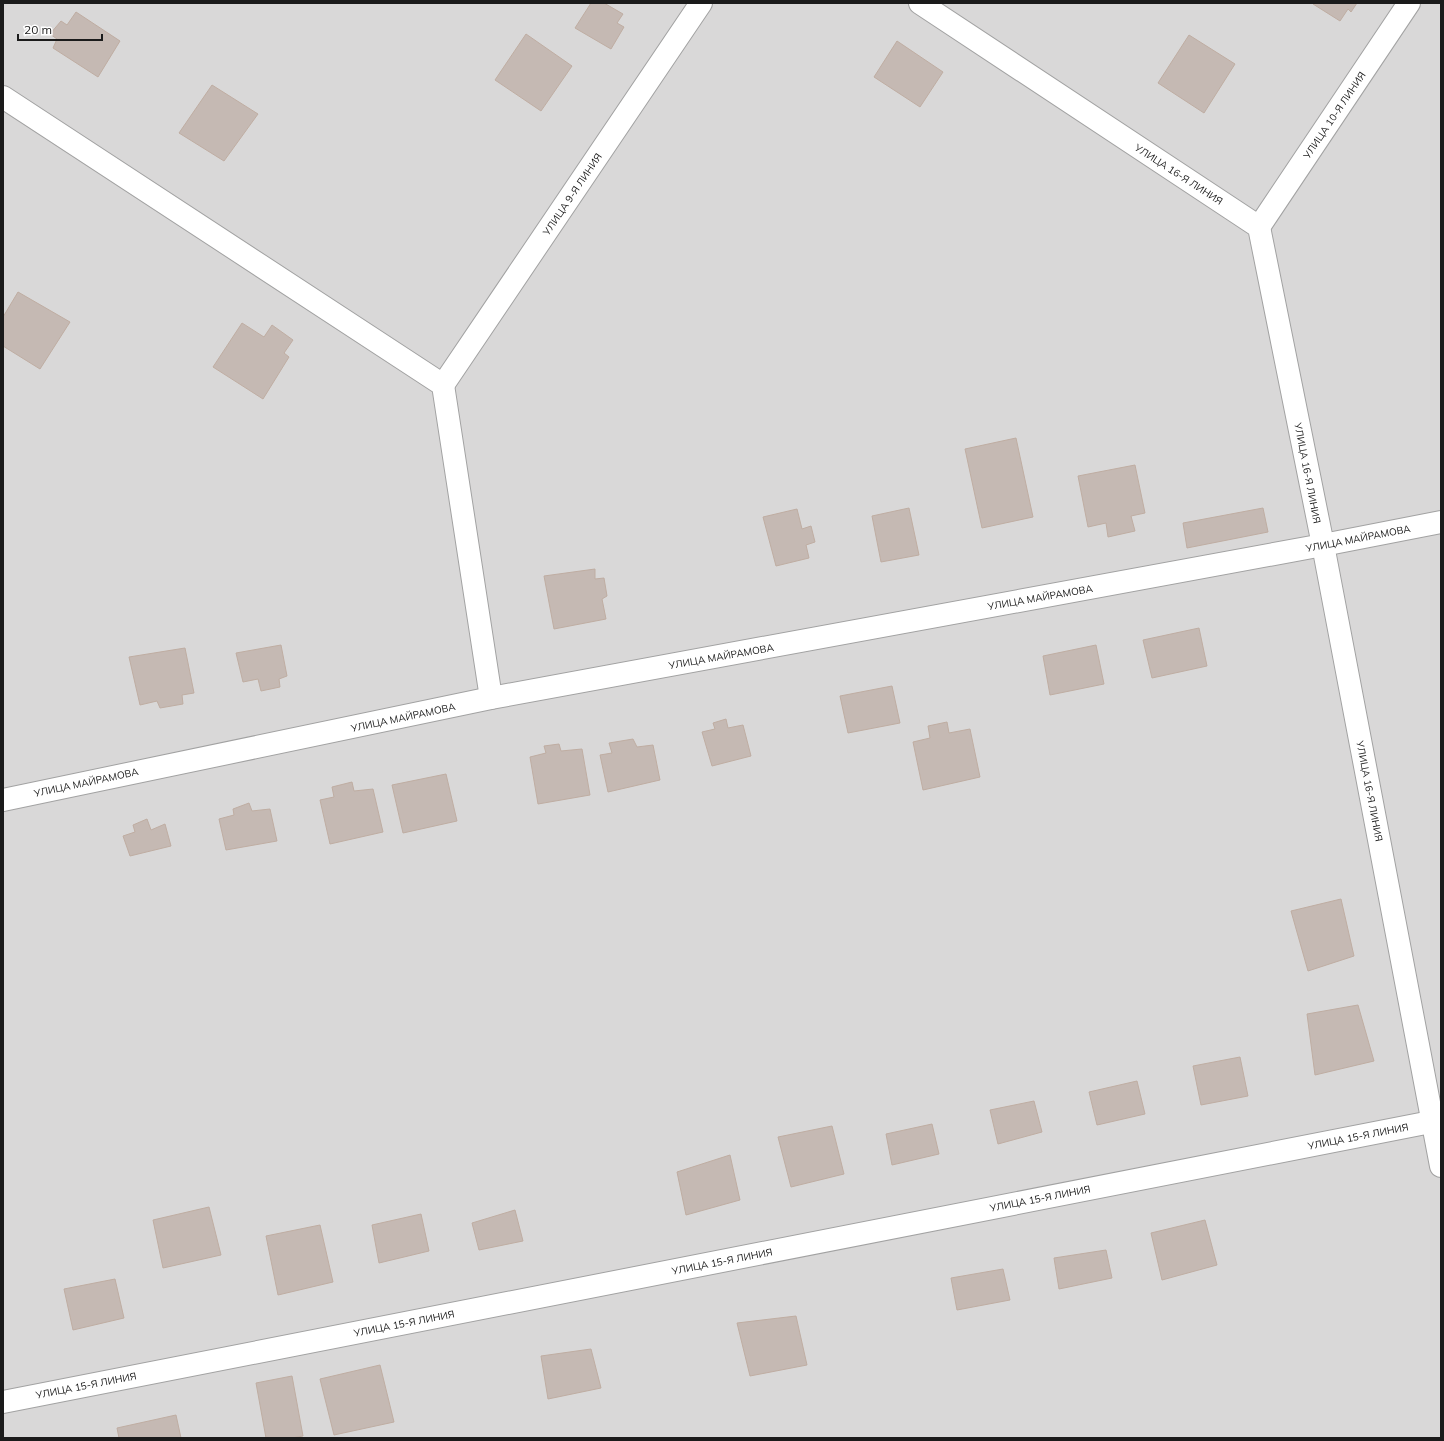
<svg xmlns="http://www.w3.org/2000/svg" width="1444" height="1441" viewBox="0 0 1444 1441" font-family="Mulish,sans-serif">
<rect width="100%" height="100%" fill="#ede8e0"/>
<rect fill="#d9d8d8" x="3" y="3" width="1438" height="1435"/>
<g fill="#c5b9b3" stroke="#bfada2">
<path d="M591 3H604L623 14 617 23 624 27 611 49 575 28Z"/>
<path d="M1314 3H1357L1351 12 1348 9 1340 21 1313 4Z"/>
<path d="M76 12 120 41 98 77 53 48 57 39 50 34 61 21 67 25Z"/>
<path d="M526 34 572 66 541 111 495 80Z"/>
<path d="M1189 35 1235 64 1204 113 1158 83Z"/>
<path d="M897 41 943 72 920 107 874 77Z"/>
<path d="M212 85 258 114 224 161 179 133Z"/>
<path d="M18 292 70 322 40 369 3 346V317Z"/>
<path d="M242 323 264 337 272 325 293 340 284 353 289 357 263 399 213 367Z"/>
<path d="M1016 438 1033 517 982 528 965 449Z"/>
<path d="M1135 465 1145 513 1131 516 1135 531 1108 537 1106 523 1088 527 1078 476Z"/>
<path d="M909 508 919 555 881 562 872 516Z"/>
<path d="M1263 508 1268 532 1187 548 1183 523Z"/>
<path d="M797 509 802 529 811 526 815 542 806 545 809 558 776 566 763 517Z"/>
<path d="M595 569V579L604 578 607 596 602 599 606 619 554 629 544 576Z"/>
<path d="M1199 628 1207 666 1152 678 1143 640Z"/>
<path d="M281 645 287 676 279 679 280 687 261 691 258 679 243 682 236 653Z"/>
<path d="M1096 645 1104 684 1050 695 1043 656Z"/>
<path d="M185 648 194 693 182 695 183 704 160 708 157 701 140 705 129 657Z"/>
<path d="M892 686 900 723 848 733 840 696Z"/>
<path d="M726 719 728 728 743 725 751 756 712 766 702 732 715 729 713 723Z"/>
<path d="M947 722 949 733 970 729 980 777 923 790 913 742 930 738 928 726Z"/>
<path d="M633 739 637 747 653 745 660 780 608 792 600 755 612 753 609 743Z"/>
<path d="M559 744 561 751 582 749 590 795 538 804 530 757 546 753 544 746Z"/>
<path d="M446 774 457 821 403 833 392 785Z"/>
<path d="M352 782 354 791 373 789 383 832 330 844 320 800 334 797 332 787Z"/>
<path d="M249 803 252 811 270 809 277 841 226 850 219 819 234 815 233 809Z"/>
<path d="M147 819 151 830 165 824 171 846 130 856 123 836 135 832 133 825Z"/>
<path d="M1341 899 1354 956 1308 971 1291 911Z"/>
<path d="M1358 1005 1374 1061 1315 1075 1307 1014Z"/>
<path d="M1240 1057 1248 1096 1201 1105 1193 1066Z"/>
<path d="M1137 1081 1145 1114 1097 1125 1089 1092Z"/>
<path d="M1034 1101 1042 1132 998 1144 990 1110Z"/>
<path d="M932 1124 939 1154 892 1165 886 1134Z"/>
<path d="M832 1126 844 1174 791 1187 778 1137Z"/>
<path d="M730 1155 740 1200 686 1215 677 1172Z"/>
<path d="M209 1207 221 1255 163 1268 153 1220Z"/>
<path d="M515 1210 523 1241 479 1250 472 1223Z"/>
<path d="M421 1214 429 1251 379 1263 372 1225Z"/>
<path d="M1205 1220 1217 1265 1162 1280 1151 1233Z"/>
<path d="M320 1225 333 1282 278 1295 266 1236Z"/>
<path d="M1106 1250 1112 1278 1059 1289 1054 1258Z"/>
<path d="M1003 1269 1010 1300 957 1310 951 1278Z"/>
<path d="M115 1279 124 1318 73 1330 64 1289Z"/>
<path d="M796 1316 807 1365 750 1376 737 1323Z"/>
<path d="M591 1349 601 1388 548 1399 541 1356Z"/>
<path d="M380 1365 394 1422 334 1435 320 1379Z"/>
<path d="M292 1376 303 1436 292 1438H266L256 1383Z"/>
<path d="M176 1415 181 1438H119L117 1428Z"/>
</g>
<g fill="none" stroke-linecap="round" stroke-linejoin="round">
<g stroke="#a2a2a2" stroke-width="24">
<g id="minor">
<path d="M920 3 1259 227 1323 545 1441 1166"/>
<path d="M3 97 443 385 491 698"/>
<path d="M1259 227 1409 3"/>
<path d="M443 385 701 3"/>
<path d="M3 800 491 698 1323 545 1441 522"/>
<path d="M3 1402 1441 1120"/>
</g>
</g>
<use href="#minor" stroke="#fff" stroke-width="22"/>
</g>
<g text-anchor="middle" stroke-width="3" stroke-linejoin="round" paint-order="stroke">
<g font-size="10" fill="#1b1b1b" stroke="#fff">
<text transform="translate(1334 115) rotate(-56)" y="4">УЛИЦА 10-Я ЛИНИЯ</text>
<text transform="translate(1179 174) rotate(33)" y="4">УЛИЦА 16-Я ЛИНИЯ</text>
<text transform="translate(572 194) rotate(-56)" y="4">УЛИЦА 9-Я ЛИНИЯ</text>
<text transform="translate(1308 473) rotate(79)" y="4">УЛИЦА 16-Я ЛИНИЯ</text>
<text transform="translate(1358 538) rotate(-11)" y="4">УЛИЦА МАЙРАМОВА</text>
<text transform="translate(1040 597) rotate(-10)" y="4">УЛИЦА МАЙРАМОВА</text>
<text transform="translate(721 656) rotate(-10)" y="4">УЛИЦА МАЙРАМОВА</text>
<text transform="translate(403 717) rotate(-12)" y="4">УЛИЦА МАЙРАМОВА</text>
<text transform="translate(86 782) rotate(-12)" y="4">УЛИЦА МАЙРАМОВА</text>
<text transform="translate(1370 791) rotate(79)" y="4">УЛИЦА 16-Я ЛИНИЯ</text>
<text transform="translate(1358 1136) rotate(-11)" y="4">УЛИЦА 15-Я ЛИНИЯ</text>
<text transform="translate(1040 1198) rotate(-11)" y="4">УЛИЦА 15-Я ЛИНИЯ</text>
<text transform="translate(722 1261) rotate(-11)" y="4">УЛИЦА 15-Я ЛИНИЯ</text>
<text transform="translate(404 1323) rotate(-11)" y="4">УЛИЦА 15-Я ЛИНИЯ</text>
<text transform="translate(86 1385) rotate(-11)" y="4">УЛИЦА 15-Я ЛИНИЯ</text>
</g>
</g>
<rect width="1444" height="1441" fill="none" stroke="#1b1b1b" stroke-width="8"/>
<path d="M18 34v6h84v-6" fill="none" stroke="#1b1b1b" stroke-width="2"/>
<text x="24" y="34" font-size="12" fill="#1b1b1b" stroke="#ffffff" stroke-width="3" paint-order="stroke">20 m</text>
</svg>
